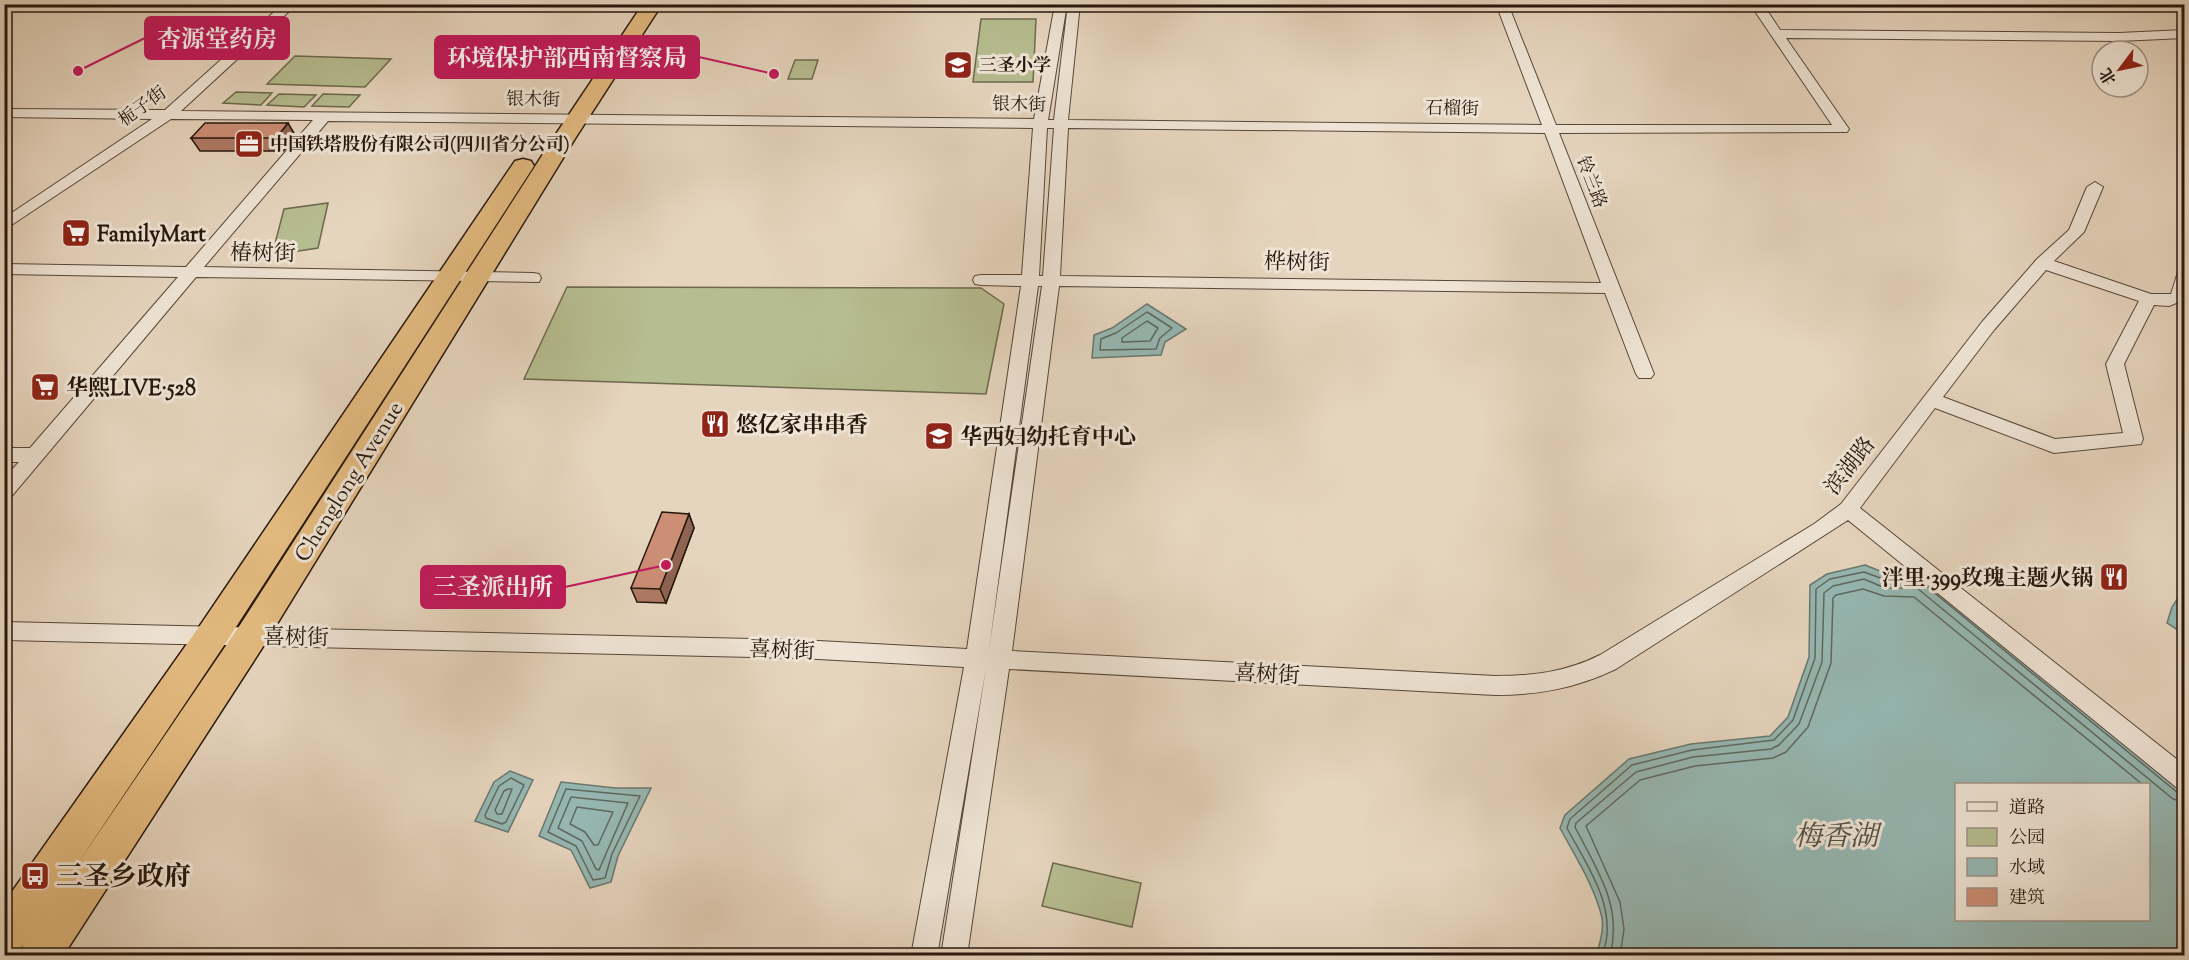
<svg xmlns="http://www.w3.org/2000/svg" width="2189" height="960" font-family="'Sorts Mill Goudy','Noto Serif SC',serif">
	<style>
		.green { fill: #b6bd90; stroke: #6e6a4e; stroke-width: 1.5 }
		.water { fill: #96b8b3; stroke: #697871; stroke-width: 1.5; fill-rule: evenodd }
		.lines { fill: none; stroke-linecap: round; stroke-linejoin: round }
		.shore { stroke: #5e6860; stroke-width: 1.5 }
		.minor-casing { stroke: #564639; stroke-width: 2 }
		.highway-casing { stroke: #26170d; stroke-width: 3 }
		.minor { fill: #efe4d5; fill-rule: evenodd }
		.highway { fill: #e3ba7f; fill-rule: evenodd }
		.wall { fill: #af7a65; stroke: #26170d; stroke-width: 1.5 }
		.shaded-wall { fill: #8f6352; stroke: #26170d; stroke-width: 1.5 }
		.building { fill: #cc8e75; stroke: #26170d; stroke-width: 1.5 }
		.labels { text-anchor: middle; stroke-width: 6; stroke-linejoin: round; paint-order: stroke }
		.far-poi-label { font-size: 18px; font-weight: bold; fill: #26170d; stroke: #efe4d5; text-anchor: start }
		.far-street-label { font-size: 18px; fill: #26170d; stroke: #efe4d5 }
		.poi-label { font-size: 22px; font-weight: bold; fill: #26170d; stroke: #efe4d5; text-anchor: start }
		.street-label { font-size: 22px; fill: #26170d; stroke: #efe4d5 }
		.near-poi-label { font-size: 27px; font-weight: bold; fill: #26170d; stroke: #efe4d5; text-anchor: start }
		.near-water-label { font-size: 28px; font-style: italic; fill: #4d4f47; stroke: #efe4d5 }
		.leader { fill: none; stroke: #c2185b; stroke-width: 2 }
		.callout-dot { fill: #c2185b; stroke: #efe4d5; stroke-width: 2 }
		.callout { fill: #c2185b; stroke: #c2185b; stroke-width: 2 }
		.callout-label { font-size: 24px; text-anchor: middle; font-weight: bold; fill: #fff }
	</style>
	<rect width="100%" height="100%" fill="#e6d5be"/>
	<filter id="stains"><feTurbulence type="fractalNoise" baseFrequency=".00333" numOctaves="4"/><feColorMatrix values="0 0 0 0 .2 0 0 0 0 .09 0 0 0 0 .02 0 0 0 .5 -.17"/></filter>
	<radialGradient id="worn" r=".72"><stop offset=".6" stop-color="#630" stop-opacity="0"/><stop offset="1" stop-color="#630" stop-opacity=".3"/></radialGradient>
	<g class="green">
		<path d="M981,19H1036L1033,82H973Z"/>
		<path d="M295,56L391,59L365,87L267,84Z"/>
		<path d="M795,60H818L812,79H788Z"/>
		<path d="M236,92L272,93L261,105L223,103Z"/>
		<path d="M279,94L316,95L304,107L267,105Z"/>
		<path d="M323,94L360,95L349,107L312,106Z"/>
		<path d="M328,203L318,248L272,255L284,209Z"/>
		<path d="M567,287L981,288L1004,304L986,394L524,379Z"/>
		<path d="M1053,863L1141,883L1132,927L1042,906Z"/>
	</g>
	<g class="water">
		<path d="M1147,304L1186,329L1165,342L1161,355L1092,358L1094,335L1112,328Z"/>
		<path d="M1865,565L1887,574H1922L2184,790V955H1596C1600,944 1604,931 1602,918C1595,887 1575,856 1560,828L1565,815L1629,759L1691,744L1770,736L1788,717L1809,657L1810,585L1827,574ZM1956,784H2148V920H1956Z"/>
		<path d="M2184,589V634L2167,623L2172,607Z"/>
		<path d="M510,771L533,780L508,832L475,821L494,782Z"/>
		<path d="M561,782L615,788H651L618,856L611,882L590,888L571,850L539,836Z"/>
	</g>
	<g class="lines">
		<g class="shore">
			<path d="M1147,312L1172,328L1160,338L1156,349L1100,350L1101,339L1116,333Z"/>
			<path d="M1147,321L1158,328L1150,341L1122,342V338Z"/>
			<path d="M511,778L524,785L506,822L502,824L486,818L485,815L499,786Z"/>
			<path d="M508,789H512L502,814H497L495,810L504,791Z"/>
			<path d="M566,789L640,796L612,854L605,878L593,880L576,846L548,832Z"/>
			<path d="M571,797L628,803L599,870L596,869L582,841L558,828Z"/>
			<path d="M577,807L613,812L598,845H594L585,832L570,824Z"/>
			<path d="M1602,956C1620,910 1588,868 1567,828L1570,819L1632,765L1692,750L1774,740L1793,720L1815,658L1816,589L1830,579L1864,572L1886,580L1920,581L2178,793L2184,795"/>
			<path d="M1610,956C1623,906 1597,870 1575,827L1576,823L1636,772L1693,757L1771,749L1779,745L1799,724L1822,662L1824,593L1833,586L1864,579L1885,588H1917L2173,799L2184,802"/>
			<path d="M1620,956L1624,929L1620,902L1586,826L1640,780L1695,766L1773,758L1786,752L1808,727L1831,663L1833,598L1836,595L1863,589L1884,596L1914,597L2142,784"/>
		</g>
		<g class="minor-casing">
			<path id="minor" d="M283,4H297L181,111L1034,119L1055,4H1067L1048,120H1054L1068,4H1080L1068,120L1542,125L1496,4H1508L1556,125H1832L1750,4H1763L1780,30L2119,33L2184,30V38L2119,41L1786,38L1849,129L1847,132L1559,133L1654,374L1651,378H1639L1636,374L1605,293L1059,286L1012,651L1495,676C1533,676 1566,672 1600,655L1814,524L1841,504L1982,322L2037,259L2069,230L2087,187L2095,182L2103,187L2084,232L2054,261L2151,294H2171L2178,272L2184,271V300L2169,306L2154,305L2124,364L2143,439L2141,444L2054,453L1935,408L1860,508L2184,765V790L2176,787L1848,520L1616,669C1576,688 1539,695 1495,695L1009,669L967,956H941L986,668L937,956H911L964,667L800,658L4,640V622L800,640L967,649L1021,286L981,285L975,284L973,280L975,276L981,275H1022L1033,128L328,121L204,267L533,273L539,274L541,278L539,282L196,277L11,497L4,499V478L19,462H4V448H30L178,277L4,274V264L186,267L313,120L171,119L4,230V218L152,119L4,117V109L165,110ZM1047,128H1054L1043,276H1039ZM1068,128L1545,133L1601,283L1060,276ZM2046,270L2139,301L2106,364L2123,433L2055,439L1943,397L1994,330ZM1038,286H1042L989,650Z"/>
		</g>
		<g class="highway-casing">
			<path id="highway" d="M643,4H662L576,137L264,645L63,956H19L23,945L18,952L4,956V903L201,624L515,161L523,159L531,161L534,166L225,644L72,872L240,625L554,137Z"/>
		</g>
		<use href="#minor" class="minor"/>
		<use href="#highway" class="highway"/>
	</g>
	<g class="wall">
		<path d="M288,123L296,137L283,151H200L191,138Z"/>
		<path d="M689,514L694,528L666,603L637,602L631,588Z"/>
	</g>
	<g class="shaded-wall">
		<path d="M288,123L296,137L283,151L276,138Z"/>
		<path d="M689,514L694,528L666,603L660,589Z"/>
	</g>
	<g class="building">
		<path d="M205,123H288L276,138H191Z"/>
		<path d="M662,512L689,514L660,589L631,588Z"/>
	</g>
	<defs>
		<g id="school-square" transform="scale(1.5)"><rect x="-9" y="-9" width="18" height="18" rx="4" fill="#8f2418" stroke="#efe4d5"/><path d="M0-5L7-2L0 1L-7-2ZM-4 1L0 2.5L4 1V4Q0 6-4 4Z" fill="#fff"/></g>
		<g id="office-square" transform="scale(1.5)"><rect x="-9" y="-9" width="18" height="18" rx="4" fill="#8f2418" stroke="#efe4d5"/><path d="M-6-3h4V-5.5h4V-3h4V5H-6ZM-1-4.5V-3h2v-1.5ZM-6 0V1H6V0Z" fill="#fff"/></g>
		<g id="supermarket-square" transform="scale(1.5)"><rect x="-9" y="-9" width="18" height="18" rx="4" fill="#8f2418" stroke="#efe4d5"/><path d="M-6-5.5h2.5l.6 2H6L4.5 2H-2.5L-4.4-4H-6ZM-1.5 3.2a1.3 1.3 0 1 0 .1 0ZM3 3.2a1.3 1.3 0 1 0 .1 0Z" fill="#fff"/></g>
		<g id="restaurant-square" transform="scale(1.5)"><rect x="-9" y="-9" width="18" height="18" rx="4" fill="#8f2418" stroke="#efe4d5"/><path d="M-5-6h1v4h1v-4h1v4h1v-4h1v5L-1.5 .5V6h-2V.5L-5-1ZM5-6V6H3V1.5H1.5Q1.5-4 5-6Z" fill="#fff"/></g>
		<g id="bus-square" transform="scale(1.5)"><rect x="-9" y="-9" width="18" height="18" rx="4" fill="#8f2418" stroke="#efe4d5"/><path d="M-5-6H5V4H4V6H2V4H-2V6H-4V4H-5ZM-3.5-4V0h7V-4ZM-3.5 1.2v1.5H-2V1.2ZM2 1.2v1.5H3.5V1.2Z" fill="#fff"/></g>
	</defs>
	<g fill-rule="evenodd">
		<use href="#school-square" x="958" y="65"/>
		<use href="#office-square" x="249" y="144"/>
		<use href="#supermarket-square" x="76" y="233"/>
		<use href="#supermarket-square" x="45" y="387"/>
		<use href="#restaurant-square" x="715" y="424"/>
		<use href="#school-square" x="939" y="436"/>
		<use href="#restaurant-square" x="2114" y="577"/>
		<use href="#bus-square" x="35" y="876"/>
	</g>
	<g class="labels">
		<g class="far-poi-label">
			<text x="979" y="71">三圣小学</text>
			<text x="270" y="150">中国铁塔股份有限公司(四川省分公司)</text>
		</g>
		<g class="far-street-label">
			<text transform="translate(533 99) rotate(1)" y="6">银木街</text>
			<text transform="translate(1019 104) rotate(1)" y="6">银木街</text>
			<text transform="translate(142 106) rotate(-36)" y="6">栀子街</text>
			<text transform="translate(1452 108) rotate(1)" y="6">石榴街</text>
			<text transform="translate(1592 182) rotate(69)" y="6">铃兰路</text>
		</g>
		<g class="poi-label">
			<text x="97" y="241">FamilyMart</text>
			<text x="66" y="395">华熙LIVE·528</text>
			<text x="736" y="432">悠亿家串串香</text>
			<text x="960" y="444">华西妇幼托育中心</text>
			<text x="2093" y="585" text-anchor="end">泮里·399玫瑰主题火锅</text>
		</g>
		<g class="street-label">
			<text transform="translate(263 252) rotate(1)" y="8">椿树街</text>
			<text transform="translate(1297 261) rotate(1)" y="8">桦树街</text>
			<text transform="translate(1849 465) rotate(-52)" y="8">滨湖路</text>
			<text transform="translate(348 481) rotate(-58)" y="8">Chenglong Avenue</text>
			<text transform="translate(296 636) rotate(1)" y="8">喜树街</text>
			<text transform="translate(782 649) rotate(2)" y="8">喜树街</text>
			<text transform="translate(1267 673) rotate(3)" y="8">喜树街</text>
		</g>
		<g class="near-poi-label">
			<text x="56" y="885">三圣乡政府</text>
		</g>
		<g class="near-water-label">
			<text x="1836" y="845">梅香湖</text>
		</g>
	</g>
	<path class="leader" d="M78 71L145 38M774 74L699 57M666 565L565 587"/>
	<g class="callout-dot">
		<circle cx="78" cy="71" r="6"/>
		<circle cx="774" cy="74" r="6"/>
		<circle cx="666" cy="565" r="6"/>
	</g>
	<g class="callout">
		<rect x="145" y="17" width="144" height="42" rx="6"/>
		<rect x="435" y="36" width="264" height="42" rx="6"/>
		<rect x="421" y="566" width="144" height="42" rx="6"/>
	</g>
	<g class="callout-label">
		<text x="217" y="47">杏源堂药房</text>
		<text x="567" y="66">环境保护部西南督察局</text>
		<text x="493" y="595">三圣派出所</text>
	</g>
	<rect width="2189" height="960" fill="none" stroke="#e6d5be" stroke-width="24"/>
	<rect x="6" y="6" width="2177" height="948" fill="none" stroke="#26170d" stroke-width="3"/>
	<rect x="12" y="12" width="2165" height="936" fill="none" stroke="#26170d" stroke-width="1.5"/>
	<rect x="1955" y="783" width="195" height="138" fill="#efe4d5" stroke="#9f9285" stroke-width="1.5"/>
	<rect x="1967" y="802" width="30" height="9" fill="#efe4d5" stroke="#9f9285" stroke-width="1.5"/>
	<text x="2009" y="813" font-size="18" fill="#26170d">道路</text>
	<rect x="1967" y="828" width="30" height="18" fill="#b6bd90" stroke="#9f9285" stroke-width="1.5"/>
	<text x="2009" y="843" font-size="18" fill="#26170d">公园</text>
	<rect x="1967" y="858" width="30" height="18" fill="#96b8b3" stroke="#9f9285" stroke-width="1.5"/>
	<text x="2009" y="873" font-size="18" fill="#26170d">水域</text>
	<rect x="1967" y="888" width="30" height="18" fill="#cc8e75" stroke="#9f9285" stroke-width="1.5"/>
	<text x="2009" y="903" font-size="18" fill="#26170d">建筑</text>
	<g transform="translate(2120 69) rotate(238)"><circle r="28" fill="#efe4d5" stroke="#9f9285" stroke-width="1.5"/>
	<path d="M0-4.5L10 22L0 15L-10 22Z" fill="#8f2418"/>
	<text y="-9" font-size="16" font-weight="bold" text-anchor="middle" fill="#26170d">北</text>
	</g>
	<rect width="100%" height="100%" filter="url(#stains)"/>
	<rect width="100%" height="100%" fill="url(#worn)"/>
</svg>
